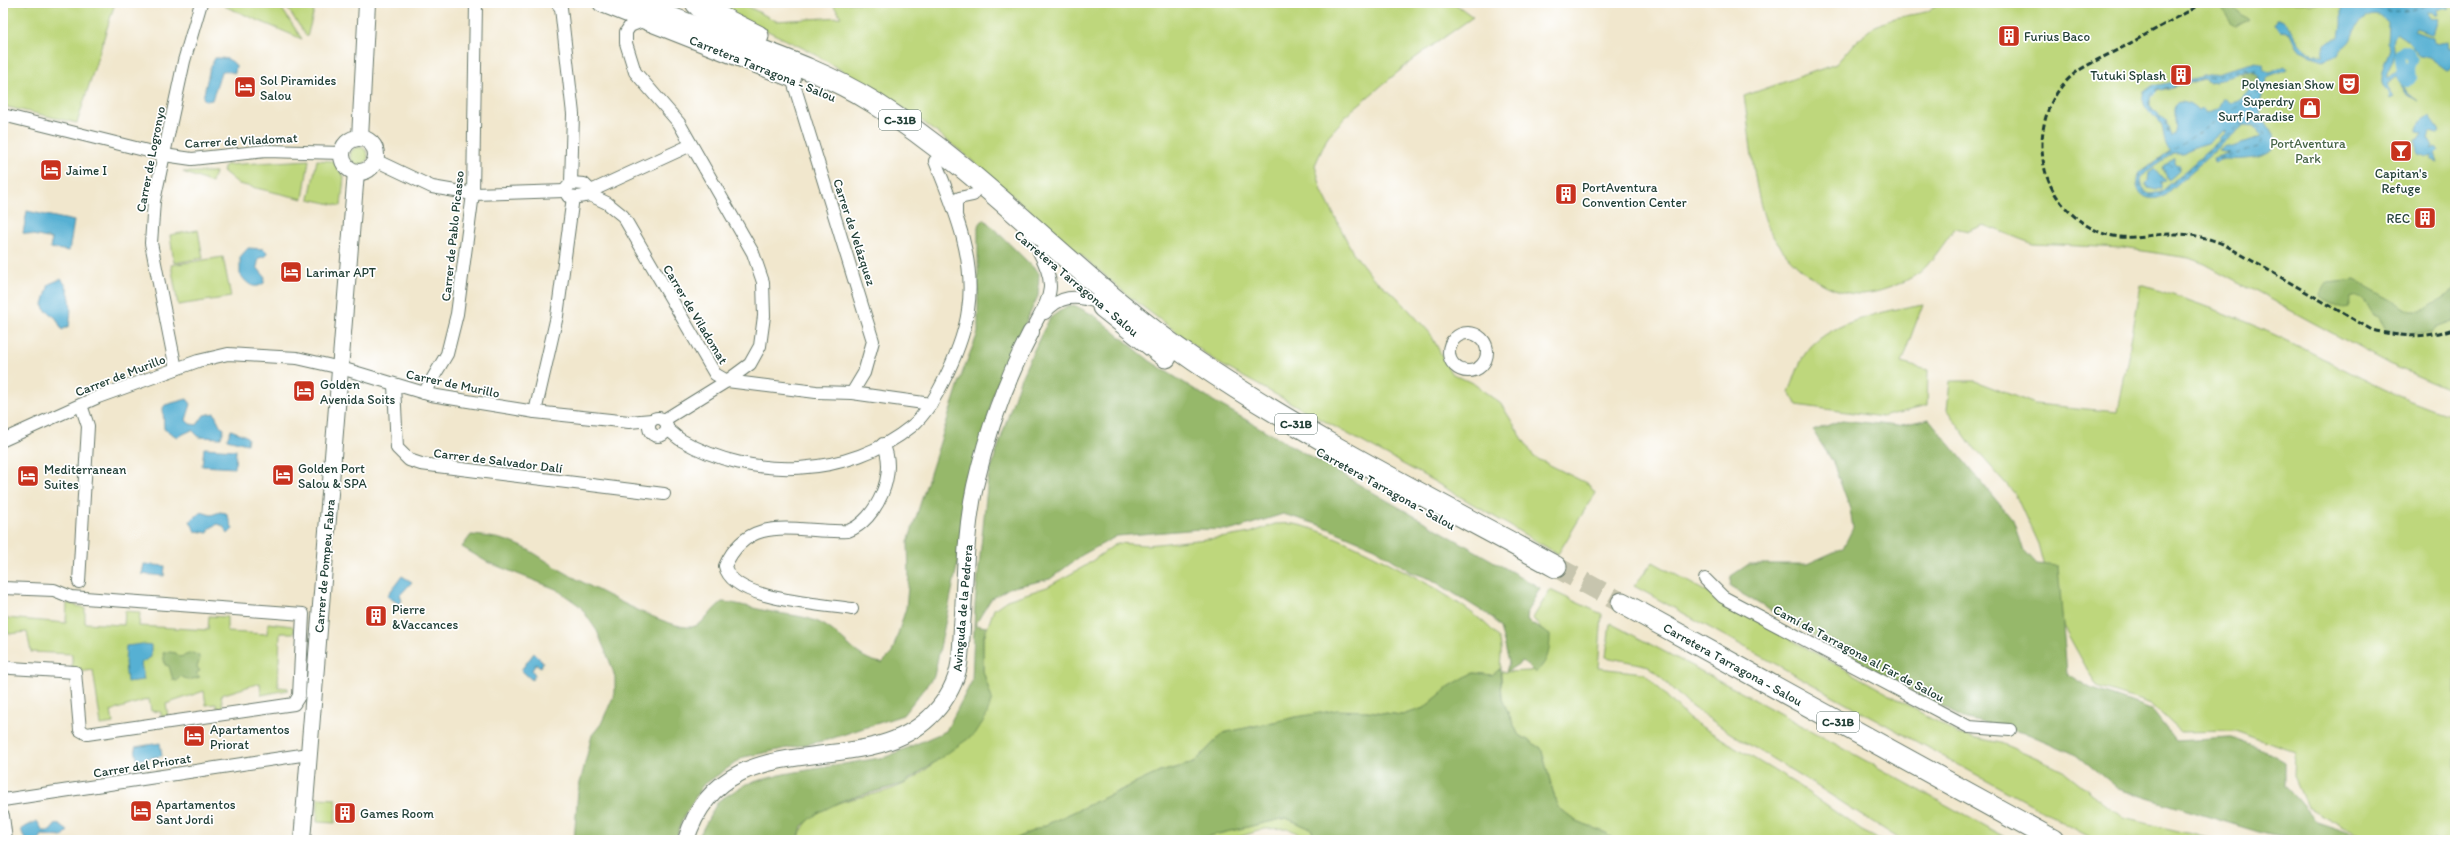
<svg xmlns="http://www.w3.org/2000/svg" width="2458" height="843" font-family="Itim,sans-serif">
	<style>
		.green { fill: #bed77b; stroke: #6e8a58 }
		.forest { fill: #96b86b; stroke: #5a7a50 }
		.water { fill: #56b0d3; stroke: #3a7684; fill-rule: evenodd }
		.lines { fill: none; stroke-linecap: round; stroke-linejoin: round }
		.canal { stroke: #56b0d3; stroke-width: 10 }
		.ferry { stroke: #32656c; stroke-width: 1; stroke-dasharray: 5 4; stroke-linecap: butt }
		.highway-tunnel { stroke: #c7c5ae; stroke-width: 21; stroke-dasharray: 21 10; stroke-linecap: butt }
		.street-casing { stroke: #68786a; stroke-width: 14 }
		.secondary-casing { stroke: #68786a; stroke-width: 18 }
		.primary-casing { stroke: #68786a; stroke-width: 20 }
		.highway-casing { stroke: #68786a; stroke-width: 23 }
		.street { stroke: #fff; stroke-width: 12 }
		.secondary { stroke: #fff; stroke-width: 16 }
		.primary { stroke: #fff; stroke-width: 18 }
		.highway { stroke: #fff; stroke-width: 21 }
		.rail { stroke: #1f3d34; stroke-width: 3; stroke-dasharray: 6 3; stroke-linecap: butt }
		.labels { text-anchor: middle; stroke-width: 3.5; stroke-linejoin: round; paint-order: stroke }
		.shield { fill: #fff; stroke: #627771; stroke-width: 1 }
		.shield-label { font-size: 12px; font-weight: bold; fill: #1f3d34 }
		.poi-label { font-size: 13px; fill: #1f3d34; stroke: #fff; text-anchor: start }
		.street-label { font-size: 13px; fill: #1f3d34; stroke: #fff }
		.park-label { font-size: 13px; fill: #476446; stroke: #fff }
	</style>
	<rect width="100%" height="100%" fill="#fff"/>
	<filter id="ink" filterUnits="userSpaceOnUse"><feTurbulence type="fractalNoise" baseFrequency=".025" numOctaves="2"/><feDisplacementMap in="SourceGraphic" scale="8" xChannelSelector="R" yChannelSelector="G"/><feConvolveMatrix kernelMatrix="1 2 1 2 8 2 1 2 1" color-interpolation-filters="sRGB"/></filter>
	<filter id="wash" filterUnits="userSpaceOnUse"><feTurbulence type="fractalNoise" baseFrequency=".012" numOctaves="4" result="noise"/><feDisplacementMap in="SourceGraphic" scale="16" xChannelSelector="R" yChannelSelector="G"/><feGaussianBlur stdDeviation="0.9" result="paint"/><feColorMatrix in="noise" values="0 0 0 0 0 0 0 0 0 0 0 0 0 0 0 0 0 1.4 0 .05"/><feComposite in="paint" operator="in"/></filter>
	<g filter="url(#wash)">
		<rect width="100%" height="100%" fill="#f1e7cd"/>
		<g class="green">
			<path d="M6,3H115L77,123L3,106V5Z"/>
			<path d="M224,3H278L302,39L224,6Z"/>
			<path d="M284,3H316L307,37Z"/>
			<path d="M714,3H741L776,21L841,17L832,3H1454L1473,17L1415,58L1352,110L1328,136L1315,165L1322,191L1352,251L1373,278L1396,296L1430,333L1451,373L1474,384L1501,404L1534,457L1588,484L1595,493L1558,554L1423,475L1218,363L1131,298L963,153L917,117L813,53L716,6Z"/>
			<path d="M1942,3H2455V392L2389,364L2205,264L2189,258L2123,248L2033,244L1984,225L1968,231L1955,228C1947,239 1929,266 1919,273C1904,283 1880,293 1862,294C1824,295 1785,261 1769,229C1754,198 1750,132 1744,96L1836,64L1855,42L1873,27L1895,18L1926,12Z"/>
			<circle cx="359" cy="156" r="9"/>
			<path d="M309,160L303,199L239,184L223,171L225,165Z"/>
			<path d="M317,160L333,161L344,177L341,206L309,199Z"/>
			<path d="M183,172H215L212,183Z"/>
			<path d="M198,230L203,258L174,263L170,235Z"/>
			<path d="M223,257L231,297L178,305L171,265Z"/>
			<path d="M2141,285C2194,301 2249,321 2300,347C2351,372 2399,400 2455,417V840H2379L2355,833L2307,807L2294,777L2295,752L2235,731L2181,732L2151,704L2097,687L2056,613L2038,544L2015,494L1970,443L1947,410L1950,381H1975L2035,404L2118,412Z"/>
			<path d="M1923,304L1901,363L1928,370L1927,406L1882,417L1797,405L1789,392C1794,381 1797,368 1803,357C1823,322 1886,311 1923,304Z"/>
			<path d="M1275,524C1281,524 1287,523 1293,524C1332,528 1481,606 1499,639C1503,648 1500,661 1500,669L1492,675L1474,673L1450,686L1424,708L1402,715L1367,711L1296,717L1223,733L1194,763L1160,772L1013,840H798C811,794 869,802 904,784C940,765 966,729 992,700L983,671V640L994,609L1007,600L1047,587L1085,566L1117,543L1147,545L1227,537L1250,533Z"/>
			<path d="M1653,562L1901,701L1957,734L2001,743L2064,771L2123,818L2217,840H2095L1634,586Z"/>
			<path d="M1550,590L1602,614L1598,668L1644,673L1689,719L1796,784L1862,831L1880,840H1615L1606,833L1576,821L1557,806L1541,748L1518,734L1502,699L1501,672L1531,671L1548,639L1533,618Z"/>
			<path d="M67,603L85,608V623L124,625L125,611L140,612L139,626L208,630L209,616L227,617V632L267,634L268,623L292,626L294,628V633H280L278,687L288,688V690L261,695L260,683L221,695L223,708H217L216,704L206,705L204,691L166,704L168,716H161V712L151,711L149,699L111,711L113,723L101,725L93,670L79,672L72,669V654L31,652L27,632L8,634L6,618L66,623Z"/>
			<path d="M1610,623L1737,690L2010,840H1901L1801,776L1730,733L1689,705L1649,666L1606,657Z"/>
			<path d="M318,798L336,799L335,823L317,822Z"/>
			<path d="M1286,818L1311,829L1317,840H1309L1288,828L1265,829L1229,840H1192Z"/>
		</g>
		<g class="forest">
			<path d="M2225,5L2231,6L2249,20L2236,26L2231,23L2221,7Z"/>
			<path d="M2249,71L2257,74L2261,83L2245,84L2241,72Z"/>
			<path d="M984,219L1039,273L1038,296L994,391L934,676L903,715L827,740L744,757L702,786L682,820L676,840H574L578,791L592,735L601,724L615,693V677L610,662L597,631L580,606L556,589L487,562L462,547L471,535C486,536 501,538 516,544C534,551 549,564 566,573C587,585 671,631 692,627C705,624 711,610 722,602C738,603 751,608 767,611C785,615 807,615 824,625C846,638 855,659 882,663L892,653L906,608L909,577L908,542L963,371L978,333V226Z"/>
			<path d="M2355,280L2411,311H2421L2455,290V320L2436,327L2432,332C2416,335 2401,335 2386,330L2379,316L2373,314C2367,306 2364,292 2351,298L2348,307L2345,309L2321,297L2320,294L2327,283Z"/>
			<path d="M1074,305L1095,316L1150,361L1208,398L1540,588L1528,610L1527,621L1550,635C1550,651 1548,662 1535,673L1523,661L1506,672L1509,662L1506,650L1500,628L1493,618L1431,579L1411,572L1375,548L1320,525L1283,514L1232,530L1200,529L1117,536L1082,555L1050,579L1009,588L991,599L975,625L986,627L983,640V671L992,699L986,717L975,734L903,784L844,800L818,813L802,826L798,840H697L718,801L746,784L784,774L886,757L946,731L972,681L975,605L988,478L1020,380L1041,335L1050,318L1067,306Z"/>
			<path d="M1929,419L2015,523L2023,549L2037,564L2058,566L2067,674L2090,688L2151,709L2176,741L2231,738L2264,750L2285,762V786L2317,822L2371,840H2303L2265,834L2118,789L2077,755L2028,734L1963,718L1880,674L1730,587L1731,576L1749,564H1807L1843,548L1853,528L1850,509L1833,462L1813,431L1842,420L1897,426Z"/>
			<path d="M169,652L176,653L180,657L192,653L198,655L200,659L197,667L200,671L196,673L200,677L189,680L180,676L177,681L173,680L169,666L165,665L163,653Z"/>
			<path d="M1500,669L1502,699L1518,734L1541,748L1557,806L1576,821L1606,833L1615,840H1317L1311,829L1286,818L1192,840H1013L1160,772L1194,763L1223,733L1296,717L1337,710L1367,711L1402,715L1424,708L1450,686L1465,677L1474,673L1492,675Z"/>
		</g>
		<g class="water">
			<path d="M2341,3H2447L2450,7L2437,9L2438,14H2434L2433,11L2428,12L2429,17L2438,19L2433,35L2416,29L2414,31L2433,38L2434,43L2448,41L2449,48L2455,47V65L2448,71L2429,57L2419,56L2406,39L2397,33C2390,41 2396,48 2394,57C2393,65 2387,70 2386,78L2397,73L2409,94L2418,101L2408,95L2397,77L2386,83L2394,96L2390,98L2389,91C2388,89 2386,89 2384,88C2375,81 2388,56 2390,48L2387,42L2388,22C2370,5 2356,24 2351,39C2349,44 2342,47 2339,54L2322,60L2300,51L2289,32L2280,31L2274,25L2276,19H2282C2295,30 2300,58 2323,55C2321,43 2330,41 2339,37L2341,25Z"/>
			<path d="M215,58C224,58 231,58 236,66L235,73L226,71L221,72L212,100L206,101L203,98L210,68Z"/>
			<path d="M2256,62L2263,65L2264,70L2270,73L2285,66L2287,70L2267,78C2266,90 2258,101 2260,111C2261,120 2271,129 2274,138C2281,161 2236,160 2226,159C2223,159 2217,161 2214,162L2213,158L2229,153L2219,151L2226,146H2233L2260,137L2254,126L2244,125L2164,196C2153,201 2141,199 2137,186L2139,173L2170,151C2161,140 2165,128 2160,121C2151,111 2148,115 2142,99L2144,92L2152,86L2192,79ZM2246,71L2254,72L2259,76L2260,87L2251,88C2244,95 2242,102 2230,103L2223,98L2218,108L2206,113L2203,109L2198,111C2192,105 2184,100 2176,103C2169,114 2182,128 2171,138L2166,120L2150,107V98L2157,91L2204,79L2208,82L2225,79V77ZM2223,131L2226,132L2219,138L2220,140L2161,192L2150,194L2143,188L2141,180L2147,171L2174,153H2184L2194,147L2208,143Z"/>
			<path d="M2430,117L2440,131L2438,133L2431,131L2429,139L2433,146L2431,149L2436,147L2439,151L2435,154L2438,163L2430,159L2433,156L2427,157L2417,154L2416,139L2421,138L2423,133L2417,132C2416,125 2423,119 2430,117Z"/>
			<path d="M2174,158V165L2179,166V171L2168,181L2163,167Z"/>
			<path d="M2155,168L2166,181L2161,182V188L2156,190L2148,188L2145,184L2148,181L2149,172Z"/>
			<path d="M27,211L74,221L69,251L50,248L52,239L23,233Z"/>
			<path d="M248,248L264,249L267,252L266,256L259,258L257,267L265,277L264,283C254,291 246,283 240,274V257Z"/>
			<path d="M61,279C72,291 72,311 69,326L62,330L56,318L44,309L43,304L49,284Z"/>
			<path d="M187,399L191,404L186,420L190,424L197,425L204,415L214,413L220,425L224,429L221,438L199,437L192,430L177,437L164,429L163,408L165,405Z"/>
			<path d="M231,430L246,436L248,438L247,444L227,439Z"/>
			<path d="M204,448L236,450L235,468L202,466Z"/>
			<path d="M201,512L211,515L220,512L226,513L233,529L228,534L223,526L218,524L210,528L208,533L195,531L190,521Z"/>
			<path d="M144,564L165,566L164,576L142,574Z"/>
			<path d="M402,576L412,582L400,595L402,601L399,604L387,596Z"/>
			<path d="M142,644L151,645V657L141,663L144,680L127,682L125,663L126,646Z"/>
			<path d="M534,653L543,662L541,667L536,664L532,670L535,675L532,680L521,670Z"/>
			<path d="M160,743L162,756L137,760L135,747Z"/>
			<path d="M37,821L43,831H50L57,823L68,831L62,837L42,835L39,840H25L21,829Z"/>
		</g>
		<g class="lines">
			<path class="canal" d="M2404,50L2408,52L2413,60L2410,68L2411,79L2408,82L2403,78L2399,54Z"/>
			<g class="ferry">
				<path d="M2360,3C2377,13 2413,15 2430,3"/>
				<path d="M2168,134L2165,122L2149,108V96L2153,91L2242,69L2256,71L2262,82L2259,92L2144,170L2140,177V188L2150,196L2161,194L2242,123L2253,122L2261,129L2264,137L2258,148L2213,160"/>
				<path d="M2168,164L2171,167L2179,169"/>
			</g>
		</g>
	</g>
	<g filter="url(#ink)">
		<g class="lines">
			<path class="highway-tunnel" d="M1556,567L1622,603"/>
			<g class="street-casing">
				<g id="street">
					<path d="M557,3L561,8L573,114L571,183"/>
					<path d="M649,22H640L630,26L626,32V43L635,72L679,123L753,253L763,282L764,316L760,346L750,364L727,381L664,420"/>
					<path d="M792,78L873,341L864,373L852,393"/>
					<path d="M3,115L164,155L192,159L266,151L342,153"/>
					<path d="M375,160L432,187L473,194L565,191"/>
					<path d="M571,183L584,184L591,191L590,195L578,197L568,196L565,190Z"/>
					<path d="M591,191L691,145"/>
					<path d="M590,195L607,203L623,216L715,374L727,381L816,392L852,393L931,404"/>
					<path d="M956,213V203L959,198L973,195"/>
					<path d="M1045,313C1059,295 1076,295 1097,302"/>
					<path d="M1031,332C1049,297 1059,289 1039,252"/>
					<circle cx="1468" cy="352" r="19"/>
					<path d="M176,369L151,243L154,201L184,61L201,3"/>
					<path d="M394,385L397,448L409,460L421,464L664,494"/>
					<path d="M424,393L447,354L457,314L473,194L476,3"/>
					<path d="M535,412L557,316L573,197"/>
					<circle cx="658" cy="427" r="9"/>
					<path d="M667,429C672,432 676,437 681,440C752,481 848,478 912,426C937,405 964,342 968,310C976,258 954,208 935,161"/>
					<path d="M3,440L98,397L198,361L228,354L297,358L341,368L431,395L535,412L629,422L652,420"/>
					<path d="M1705,579L1723,597L1969,727L2010,730"/>
					<path d="M79,582L88,426L81,405"/>
					<path d="M3,588L54,590L71,597L303,614L299,696L294,704L87,734L80,730L75,672L11,668L3,666"/>
					<path d="M852,609C822,604 732,601 725,566C750,510 800,534 848,531C877,520 898,472 883,444"/>
					<path d="M3,800L308,754"/>
					<path d="M3,816L6,840"/>
				</g>
			</g>
			<g class="secondary-casing">
				<g id="secondary">
					<path d="M360,138L367,3"/>
					<circle cx="359" cy="155" r="17"/>
					<path d="M302,840L356,172"/>
					<path d="M686,840C724,717 861,784 930,717C943,705 954,687 958,670C962,652 961,632 963,614C965,572 966,527 975,486C987,433 1006,380 1031,332"/>
				</g>
			</g>
			<g class="primary-casing">
				<g id="primary">
					<path d="M602,3L792,78"/>
					<path d="M637,3L717,34"/>
				</g>
			</g>
			<g class="highway-casing">
				<g id="highway">
					<path d="M696,3L700,7L758,36"/>
					<path d="M717,34C770,54 825,72 873,102C989,175 1081,283 1194,360C1308,438 1434,500 1556,567"/>
					<path d="M1103,307L1166,357"/>
					<path d="M1622,603L2053,840"/>
				</g>
			</g>
			<use href="#street" class="street"/>
			<use href="#secondary" class="secondary"/>
			<use href="#primary" class="primary"/>
			<use href="#highway" class="highway"/>
			<path class="rail" d="M2204,3C2178,17 2152,31 2127,45C2112,53 2096,60 2081,69C2047,91 2036,133 2045,170C2052,198 2073,220 2099,232C2126,243 2149,233 2176,234C2193,234 2208,238 2223,244L2372,330C2401,337 2427,339 2455,328"/>
		</g>
	</g>
	<defs>
		<g id="building-square" transform="scale(1.15)"><rect x="-9" y="-9" width="18" height="18" rx="4" fill="#c8321e" stroke="#fff"/><path d="M-4-6H4V6H1V3H-1V6H-4ZM-2.5-4.3h1.7v1.8h-1.7ZM.8-4.3h1.7v1.8H.8ZM-2.5-1h1.7V.8h-1.7ZM.8-1h1.7V.8H.8Z" fill="#fff"/></g>
		<g id="theatre-square" transform="scale(1.15)"><rect x="-9" y="-9" width="18" height="18" rx="4" fill="#c8321e" stroke="#fff"/><path d="M-5-5.5Q0-4 5-5.5V0Q5 5 0 6Q-5 5-5 0ZM-3.3-2.5H-1v1.5H-3.3ZM1-2.5H3.3v1.5H1ZM-2.8 1Q0 5.5 2.8 1Z" fill="#fff"/></g>
		<g id="hotel-square" transform="scale(1.15)"><rect x="-9" y="-9" width="18" height="18" rx="4" fill="#c8321e" stroke="#fff"/><path d="M-6-4.5h1.5V1H6V5H4.5V3h-9V5H-6ZM-4 0a1.8 1.8 0 1 1 3.6 0ZM.5 0V-2.5h3Q6-2.5 6 0Z" fill="#fff"/></g>
		<g id="shop-square" transform="scale(1.15)"><rect x="-9" y="-9" width="18" height="18" rx="4" fill="#c8321e" stroke="#fff"/><path d="M-5-2.5h2.3a2.7 3.5 0 0 1 5.4 0H5L5.5 6h-11ZM-1.5-2.5h3a1.5 2.3 0 0 0-3 0Z" fill="#fff"/></g>
		<g id="bar-square" transform="scale(1.15)"><rect x="-9" y="-9" width="18" height="18" rx="4" fill="#c8321e" stroke="#fff"/><path d="M-6-5H6L.8 .8V4.5H3.5V6h-7V4.5H-.8V.8Z" fill="#fff"/></g>
	</defs>
	<g fill-rule="evenodd">
		<use href="#building-square" x="2009" y="36"/>
		<use href="#building-square" x="2181" y="75"/>
		<use href="#theatre-square" x="2349" y="84"/>
		<use href="#hotel-square" x="245" y="87"/>
		<use href="#shop-square" x="2310" y="108"/>
		<use href="#bar-square" x="2401" y="151"/>
		<use href="#hotel-square" x="51" y="170"/>
		<use href="#building-square" x="1566" y="194"/>
		<use href="#building-square" x="2425" y="218"/>
		<use href="#hotel-square" x="291" y="272"/>
		<use href="#hotel-square" x="304" y="391"/>
		<use href="#hotel-square" x="283" y="475"/>
		<use href="#hotel-square" x="28" y="476"/>
		<use href="#building-square" x="376" y="616"/>
		<use href="#hotel-square" x="194" y="736"/>
		<use href="#hotel-square" x="141" y="811"/>
		<use href="#building-square" x="345" y="813"/>
	</g>
	<g class="labels">
		<g class="shield">
			<rect x="879" y="110" width="42" height="20" rx="3"/>
			<rect x="1275" y="414" width="42" height="20" rx="3"/>
			<rect x="1817" y="712" width="42" height="20" rx="3"/>
		</g>
		<g class="shield-label">
			<text x="900" y="124">C-31B</text>
			<text x="1296" y="428">C-31B</text>
			<text x="1838" y="726">C-31B</text>
		</g>
		<g class="poi-label">
			<text x="2024" y="41">Furius Baco</text>
			<text x="2166" y="80" text-anchor="end">Tutuki Splash</text>
			<text x="260" y="85">Sol Piramides<tspan x="260" dy="15">Salou</tspan></text>
			<text x="2334" y="89" text-anchor="end">Polynesian Show</text>
			<text x="2294" y="106" text-anchor="end">Superdry<tspan x="2294" dy="15">Surf Paradise</tspan></text>
			<text x="66" y="175">Jaime I</text>
			<text x="2401" y="178" text-anchor="middle">Capitan's<tspan x="2401" dy="15">Refuge</tspan></text>
			<text x="1582" y="192">PortAventura<tspan x="1582" dy="15">Convention Center</tspan></text>
			<text x="2410" y="223" text-anchor="end">REC</text>
			<text x="306" y="277">Larimar APT</text>
			<text x="320" y="389">Golden<tspan x="320" dy="15">Avenida Soits</tspan></text>
			<text x="298" y="473">Golden Port<tspan x="298" dy="15">Salou &amp; SPA</tspan></text>
			<text x="44" y="474">Mediterranean<tspan x="44" dy="15">Suites</tspan></text>
			<text x="392" y="614">Pierre<tspan x="392" dy="15">&amp;Vaccances</tspan></text>
			<text x="210" y="734">Apartamentos<tspan x="210" dy="15">Priorat</tspan></text>
			<text x="156" y="809">Apartamentos<tspan x="156" dy="15">Sant Jordi</tspan></text>
			<text x="360" y="818">Games Room</text>
		</g>
		<g class="street-label">
			<text transform="translate(763 68) rotate(22)" y="5">Carretera Tarragona - Salou</text>
			<text transform="translate(241 140) rotate(-3)" y="5">Carrer de Viladomat</text>
			<text transform="translate(150 159) rotate(-79)" y="5">Carrer de Logronyo</text>
			<text transform="translate(855 232) rotate(72)" y="5">Carrer de Velázquez</text>
			<text transform="translate(452 236) rotate(-84)" y="5">Carrer de Pablo Picasso</text>
			<text transform="translate(1077 283) rotate(40)" y="5">Carretera Tarragona - Salou</text>
			<text transform="translate(696 314) rotate(59)" y="5">Carrer de Viladomat</text>
			<text transform="translate(120 375) rotate(-21)" y="5">Carrer de Murillo</text>
			<text transform="translate(453 383) rotate(12)" y="5">Carrer de Murillo</text>
			<text transform="translate(498 460) rotate(7)" y="5">Carrer de Salvador Dalí</text>
			<text transform="translate(1386 488) rotate(29)" y="5">Carretera Tarragona - Salou</text>
			<text transform="translate(324 566) rotate(-85)" y="5">Carrer de Pompeu Fabra</text>
			<text transform="translate(962 608) rotate(-85)" y="5">Avinguda de la Pedrera</text>
			<text transform="translate(1859 653) rotate(28)" y="5">Camí de Tarragona al Far de Salou</text>
			<text transform="translate(1733 664) rotate(29)" y="5">Carretera Tarragona - Salou</text>
			<text transform="translate(142 765) rotate(-9)" y="5">Carrer del Priorat</text>
		</g>
		<g class="park-label">
			<text x="2308" y="148">PortAventura<tspan x="2308" dy="15">Park</tspan></text>
		</g>
	</g>
	<rect width="2458" height="843" fill="none" stroke="#fff" stroke-width="16"/>
</svg>
